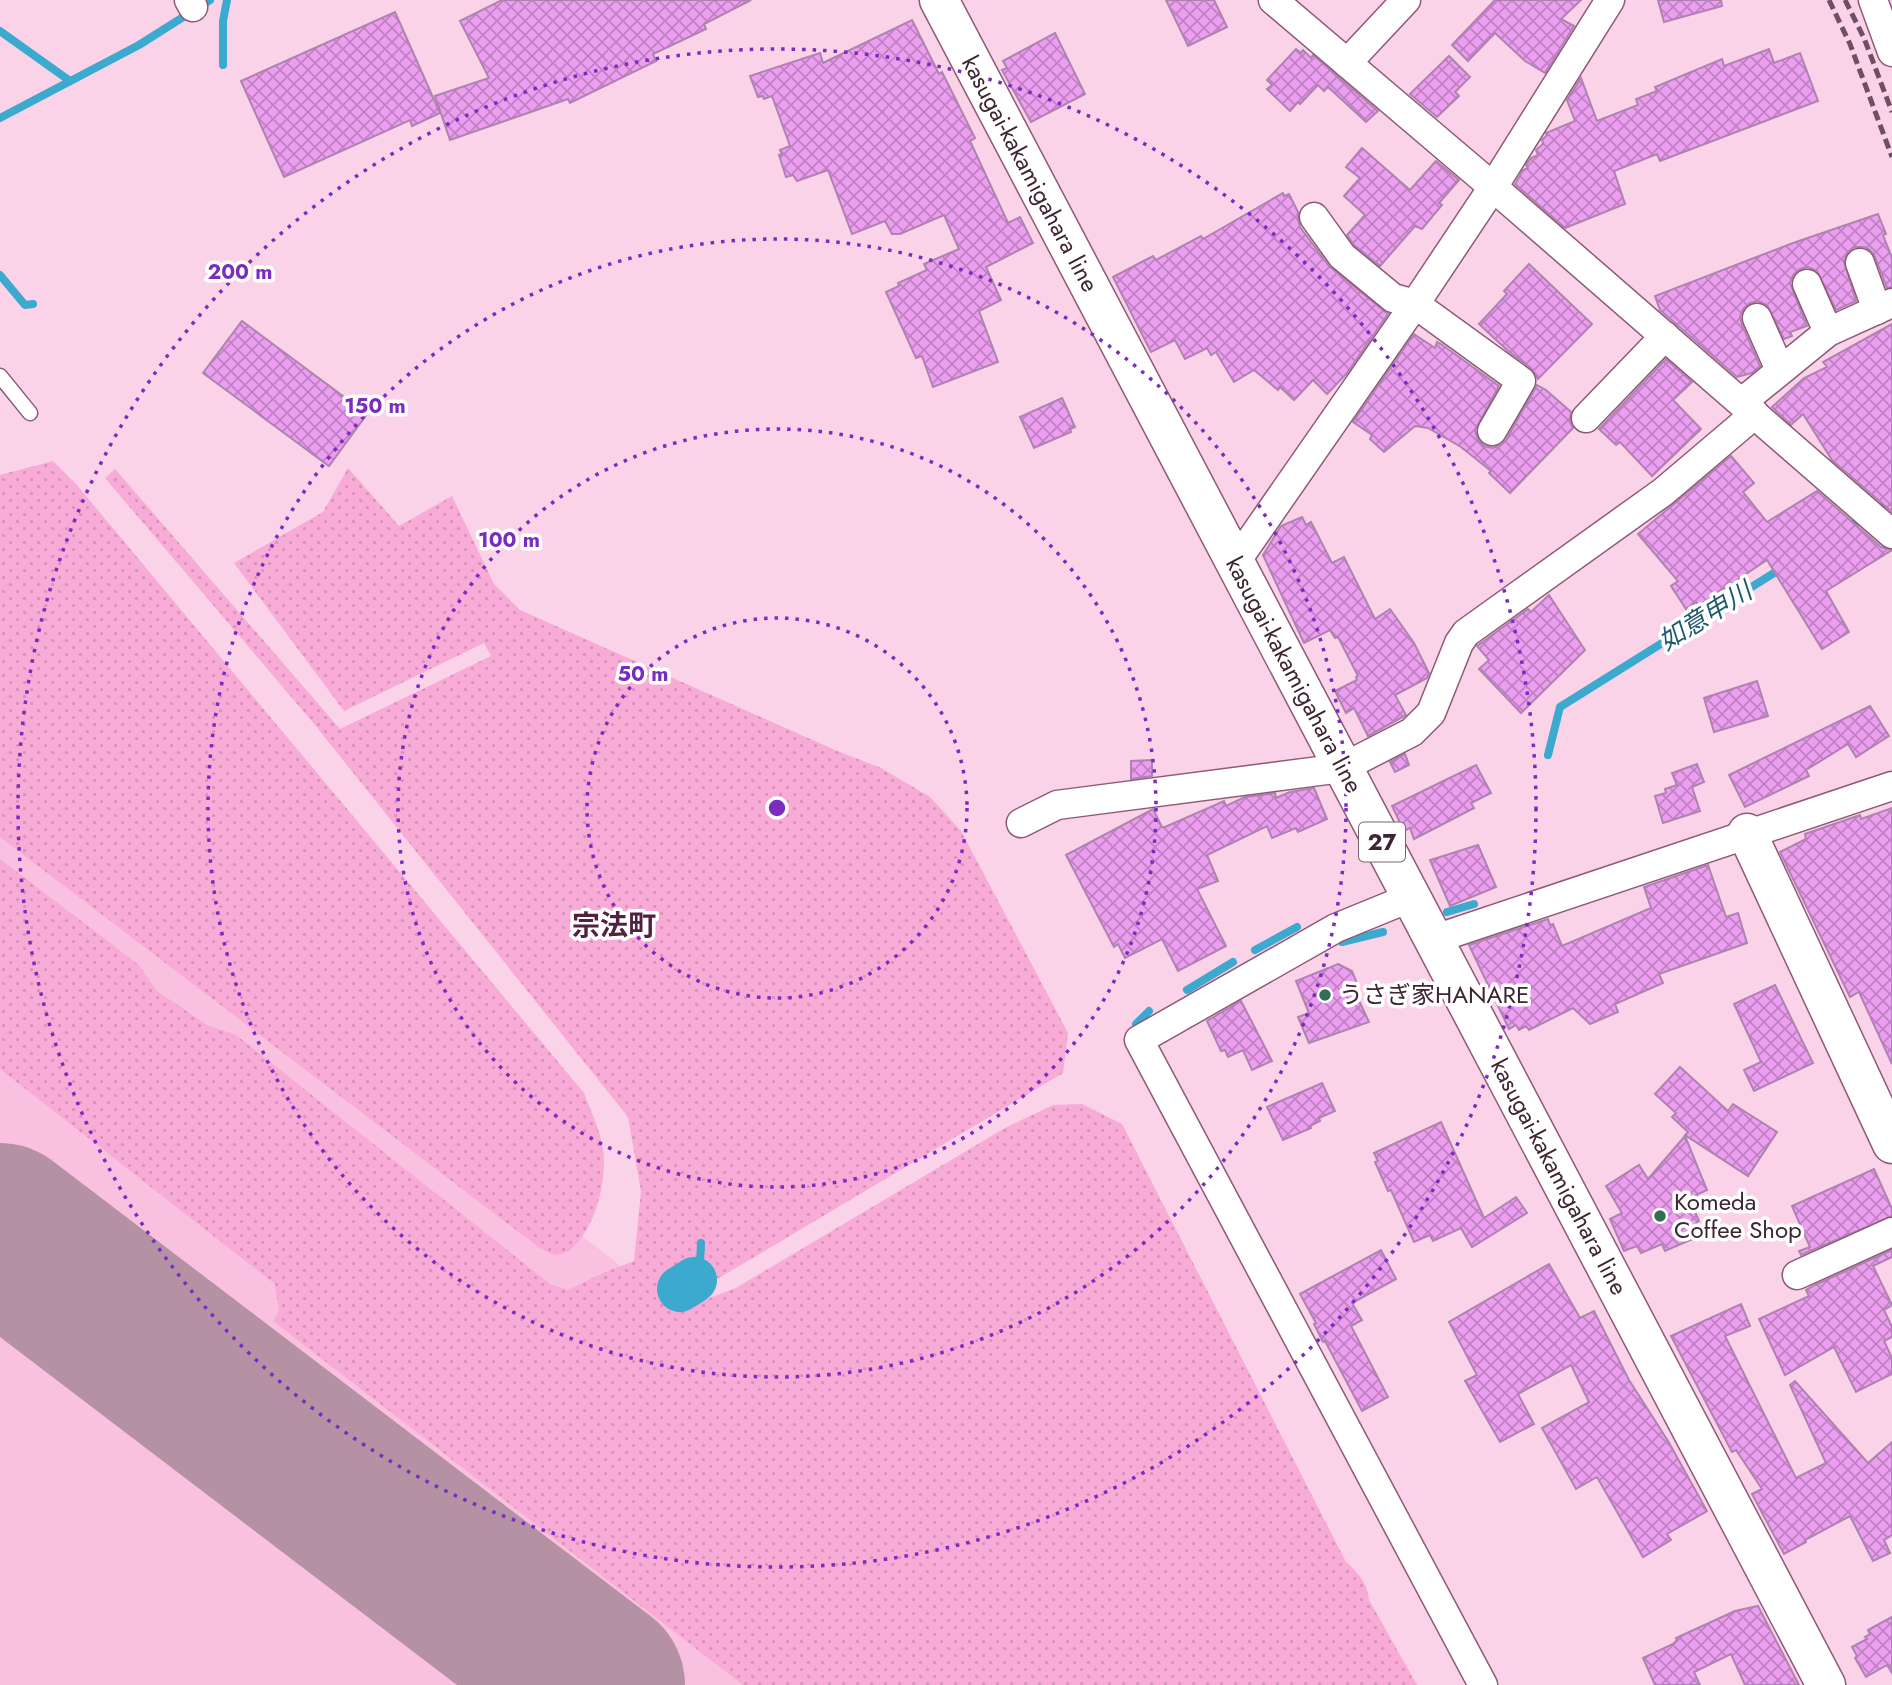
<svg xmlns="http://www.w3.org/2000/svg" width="1892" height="1685" font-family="Jost,'Noto Sans JP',sans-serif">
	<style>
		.built { fill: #f9c0df }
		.grass { fill: url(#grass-dots) }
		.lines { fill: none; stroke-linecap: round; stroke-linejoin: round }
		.stream { stroke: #3caacf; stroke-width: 8 }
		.river { stroke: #3caacf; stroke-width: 46 }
		.runway { stroke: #b492a4; stroke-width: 172 }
		.building { fill: url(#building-cross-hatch); stroke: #af82b1; stroke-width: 2 }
		.lane-casing { stroke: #8f5878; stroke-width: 17 }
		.street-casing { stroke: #8f5878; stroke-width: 31 }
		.secondary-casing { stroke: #8f5878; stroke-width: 41 }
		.primary-casing { stroke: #8f5878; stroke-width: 41 }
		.lane { stroke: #fff; stroke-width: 14 }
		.street { stroke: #fff; stroke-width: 28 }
		.secondary { stroke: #fff; stroke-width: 38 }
		.primary { stroke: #fff; stroke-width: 38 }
		.rail { stroke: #6d5161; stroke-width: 5; stroke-dasharray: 10 5; stroke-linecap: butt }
		.ring { fill: none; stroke: #7b2cbf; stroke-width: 3.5; stroke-dasharray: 3.5 7 }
		.poi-dot { fill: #336d55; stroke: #fff; stroke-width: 2.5 }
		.labels { text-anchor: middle; stroke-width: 7; stroke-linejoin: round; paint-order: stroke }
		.shield { fill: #fff; stroke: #776670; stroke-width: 2 }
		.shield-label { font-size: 23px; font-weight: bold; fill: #3d2533 }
		.street-label { font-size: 24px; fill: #3d2533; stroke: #fff }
		.poi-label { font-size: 24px; fill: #3d2533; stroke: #fff; text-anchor: start }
		.water-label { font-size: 26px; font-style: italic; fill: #1f596d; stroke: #fff }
		.quarter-label { font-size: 28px; font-weight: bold; fill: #532140; stroke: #fff }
		.centre { fill: #7b2cbf; stroke: #fff; stroke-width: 3.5 }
		.ring-label { font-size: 21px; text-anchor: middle; font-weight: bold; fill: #7b2cbf; stroke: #fff; stroke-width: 7; stroke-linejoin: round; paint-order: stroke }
	</style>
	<defs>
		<pattern id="grass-dots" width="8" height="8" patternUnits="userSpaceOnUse" patternTransform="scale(1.75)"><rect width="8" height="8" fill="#f7abd6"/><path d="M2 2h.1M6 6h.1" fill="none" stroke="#d593b8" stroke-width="1.8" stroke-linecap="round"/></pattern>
		<pattern id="building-cross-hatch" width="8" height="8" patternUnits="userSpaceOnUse" patternTransform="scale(1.75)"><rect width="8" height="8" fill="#ec9ff0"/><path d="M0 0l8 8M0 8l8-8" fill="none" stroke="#c081c3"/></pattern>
	</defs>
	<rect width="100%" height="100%" fill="#fad3e8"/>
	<path class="built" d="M0,782L1158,1685H0Z"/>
	<g class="grass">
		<path d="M53,461L76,484L584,1093C592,1114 604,1138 604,1161C604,1190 594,1230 570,1250C566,1253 560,1254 555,1255L541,1249L0,837V475Z"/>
		<path d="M348,468L399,526L452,496L494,584L520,610L835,750L881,768L930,797L961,831L1068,1033L1063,1073L719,1278L699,1284L704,1300L736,1288L1005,1128L1053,1105L1082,1104L1122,1124L1346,1562C1359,1573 1367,1583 1369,1600L1417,1685H743L273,1321L279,1311L275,1284L0,1069V859L139,965L157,991L207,1025L236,1035L550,1284L568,1290L603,1273L634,1261L641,1191L628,1117L315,725L105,478L115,469L340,729L491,656L484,643L344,711L234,563L323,512Z"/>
	</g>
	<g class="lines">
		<g class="stream">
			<path d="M0,31L70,81"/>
			<path d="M223,65V21L227,0"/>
			<path d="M0,118L139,45L210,0"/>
			<path d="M0,275L25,305L33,304"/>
			<path d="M1847,528L1892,500"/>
			<path d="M1548,755L1560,707L1782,568"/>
			<path d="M1447,912L1474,904"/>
			<path d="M1342,942L1383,932"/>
			<path d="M1255,950L1297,927"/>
			<path d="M1187,990L1233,962"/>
			<path d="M1136,1024L1149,1011"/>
			<path d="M694,1280L700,1263L701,1243"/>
			<path d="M694,1280L711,1276"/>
		</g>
		<path class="river" d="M680,1289L694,1280"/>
		<path class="runway" d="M0,1229L599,1685"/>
	</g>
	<g class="building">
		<path d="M502,0H751L704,24L706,29L653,54L656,61L570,103L568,99L450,140L435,96L489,78L460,21Z"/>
		<path d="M1166,0H1214L1227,27L1188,46Z"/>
		<path d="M1495,0H1581L1561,19L1574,26L1545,73L1525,61L1495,33L1468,61L1452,45Z"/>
		<path d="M1658,0H1721L1722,6L1664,22Z"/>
		<path d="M395,12L440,113L412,126L410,120L284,177L241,81Z"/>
		<path d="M912,20L939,74L942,72L975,138L970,141L1008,223L1020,217L1033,243L986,267L1001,300L979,311L998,362L933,387L922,356L916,358L886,292L899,286L898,283L927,270L924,264L959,249L944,215L900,234H892L885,221L852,234L828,170L797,181L793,175L786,177L779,155L782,154L780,150L790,146L772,96L764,99L763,96L758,97L750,76L820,53L823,63Z"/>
		<path d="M1055,33L1085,94L1031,122L1002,70L1007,68L1003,61Z"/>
		<path d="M1296,49L1301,53L1303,50L1311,58L1313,55L1378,111L1366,122L1328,87L1324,91L1318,85L1300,104L1298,102L1290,111L1267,89L1272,85L1267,80Z"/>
		<path d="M1769,49L1774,63L1800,53L1818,101L1660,161L1657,154L1614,171L1625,204L1565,228L1515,184L1523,170L1528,168L1526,165L1531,158L1538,155L1536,150L1543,144L1542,140L1547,135L1546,133L1575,121L1567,100L1581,78L1597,121L1638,105L1636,99L1657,91L1655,87L1722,59L1724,66Z"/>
		<path d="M1449,56L1470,77L1455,92L1459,96L1437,117L1410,94Z"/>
		<path d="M1362,148L1410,190L1436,161L1459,180L1439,203L1442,205L1422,229L1415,226L1380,266L1354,245L1347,235L1365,215L1344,196L1360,178L1346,167Z"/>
		<path d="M1283,193L1284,196L1289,194L1298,212V219L1300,227L1329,266L1388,314L1347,373L1327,394L1313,380L1294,400L1280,387L1278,390L1254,370L1234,382L1216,352L1211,355L1207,348L1185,359L1175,340L1151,352L1113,277L1153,256L1156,260L1201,236L1203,239Z"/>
		<path d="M1878,214L1886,234L1883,235L1892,258V287L1887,288L1875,257L1870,250L1864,247H1855L1848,252L1844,261L1856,301L1836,310L1817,271L1808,267L1800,269L1793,275L1790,283L1807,326L1790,332L1792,336L1784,339L1767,305L1758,301L1750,303L1743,309L1740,317L1742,325L1760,366L1752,373L1737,377L1660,310L1655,296L1793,243Z"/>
		<path d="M1529,264L1592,324L1538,379L1531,368L1508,351L1479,324L1507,294L1504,291Z"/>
		<path d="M242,321L367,414L329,466L203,373Z"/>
		<path d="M1892,324V512L1832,460L1803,414L1791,425L1772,407L1804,378L1827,367L1823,362Z"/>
		<path d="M1414,334L1435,348L1437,342L1441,344L1499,386L1475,430L1478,440L1484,446L1493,448L1501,445L1506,440L1537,385L1546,390L1571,412L1570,422L1573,428L1510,493L1489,473L1491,471L1461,447L1428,428L1415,426L1384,452L1370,439L1372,435L1353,422Z"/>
		<path d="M1666,359L1692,382L1673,400L1701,429L1652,476L1620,442L1616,445L1599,429Z"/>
		<path d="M1062,398L1075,427L1070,429L1071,432L1034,448L1020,417Z"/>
		<path d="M1731,456L1754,483L1743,492L1767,522L1817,491L1881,547L1892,550L1826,591L1849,632L1822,649L1767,560L1698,606L1696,602L1686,609L1671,586L1678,581L1638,534Z"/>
		<path d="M1302,517L1306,525L1311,522L1332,563L1344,557L1375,619L1390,609L1414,643L1429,673L1427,678L1395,695L1406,715L1368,736L1354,708L1346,713L1335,691L1357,680L1356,677L1358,676L1338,637L1335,638L1330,630L1304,643L1263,555L1281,526Z"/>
		<path d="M1549,595L1585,650L1521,713L1479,669L1489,660L1477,646L1528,609L1531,612Z"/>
		<path d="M1757,681L1768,716L1714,732L1704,698Z"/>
		<path d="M1870,706L1889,736L1856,757L1848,744L1806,770L1809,776L1745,807L1729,775Z"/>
		<path d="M1405,754L1409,765L1395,772L1390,762Z"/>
		<path d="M1152,760V776L1131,779V761Z"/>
		<path d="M1697,764L1704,782L1692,787L1700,811L1663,823L1655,796L1666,793L1665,789L1677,785L1672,773Z"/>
		<path d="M1476,765L1491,793L1471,803L1474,808L1414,839L1410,828L1404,831L1392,806Z"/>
		<path d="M1314,788L1327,819L1298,832L1296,828L1272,838L1267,826L1207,855L1218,881L1197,889L1226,946L1178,971L1162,939L1125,958L1118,944L1114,947L1066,855L1153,809L1162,827H1165L1224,801L1226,806L1245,797L1275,793L1276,798L1290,792Z"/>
		<path d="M1892,808V1064L1859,992L1850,997L1780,852L1806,839L1805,834L1860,815L1861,819Z"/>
		<path d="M1478,845L1496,887L1450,906L1430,860Z"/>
		<path d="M1708,865L1726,917L1738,913L1747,943L1659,974L1663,983L1615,1004L1618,1012L1590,1024L1573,1008L1529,1030L1526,1026L1519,1030L1516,1025L1509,1029L1469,945L1548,919L1550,925L1553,924L1562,946L1651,908L1644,887Z"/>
		<path d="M1338,964L1352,971L1358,986L1353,988L1369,1022L1309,1043L1298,1017L1309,1013L1296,981Z"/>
		<path d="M1775,985L1813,1063L1754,1091L1744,1070L1761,1062L1734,1004Z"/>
		<path d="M1241,1001L1272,1061L1252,1070L1243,1050L1228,1057L1225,1050L1221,1051L1207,1021Z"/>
		<path d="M1680,1067L1728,1111L1733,1104L1777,1132L1748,1176L1685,1135L1688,1132L1672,1117L1676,1113L1655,1094Z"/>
		<path d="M1322,1083L1335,1111L1319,1118L1320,1121L1310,1126L1311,1128L1283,1140L1267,1107Z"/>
		<path d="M1441,1122L1484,1218L1516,1197L1527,1213L1472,1247L1461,1228L1433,1241L1430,1235L1414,1242L1391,1190L1388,1191L1375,1162L1378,1161L1374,1153Z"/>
		<path d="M1685,1136L1707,1190L1696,1195L1699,1202L1692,1205L1699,1221L1696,1223L1702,1235L1665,1251L1662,1244L1641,1253L1637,1246L1624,1251L1610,1219L1622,1213L1606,1186L1639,1165L1648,1179Z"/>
		<path d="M1874,1169L1892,1209V1216L1801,1255L1799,1251L1810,1247L1792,1206Z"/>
		<path d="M1381,1250L1396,1279L1352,1303L1362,1320L1351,1326L1388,1397L1362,1411L1325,1341L1323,1342L1314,1324L1316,1323L1300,1294Z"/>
		<path d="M1892,1250V1257L1873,1266L1892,1305L1884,1310L1892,1327V1337L1884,1341L1892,1358V1374L1856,1392L1834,1347L1785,1375L1759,1319L1809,1296L1806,1290L1815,1285Z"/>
		<path d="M1549,1264L1580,1318L1594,1311L1629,1380L1668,1441L1707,1511L1667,1534L1671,1540L1643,1557L1597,1477L1576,1489L1542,1428L1589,1402L1571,1365L1518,1394L1534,1424L1500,1442L1465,1381L1477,1375L1449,1322Z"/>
		<path d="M1741,1304L1750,1326L1725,1336L1796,1478L1826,1463L1790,1385L1795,1381L1868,1463L1892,1442V1535L1884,1540L1890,1553L1873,1561L1850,1516L1805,1540L1806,1542L1784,1554L1752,1494L1762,1489L1736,1450L1732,1452L1671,1336Z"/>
		<path d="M1758,1606L1799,1685H1745L1731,1654L1694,1672L1700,1685H1655L1643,1658L1673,1644L1677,1640L1676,1638L1735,1611Z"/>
		<path d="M1892,1617V1673L1887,1665L1866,1677L1855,1658L1857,1656L1852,1647L1867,1639L1865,1637L1870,1634L1868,1630Z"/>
	</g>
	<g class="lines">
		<g class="lane-casing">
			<path id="lane" d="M0,376L30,413"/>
		</g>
		<g class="street-casing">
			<g id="street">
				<path d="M189,0L193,7"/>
				<path d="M1273,0L1493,187L1892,534"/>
				<path d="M1873,0L1892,52"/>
				<path d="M1347,63L1406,0"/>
				<path d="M1314,217L1342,256L1393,298L1415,304L1521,381L1492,431"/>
				<path d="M1860,263L1877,310"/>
				<path d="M1807,284L1828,332"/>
				<path d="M1757,318L1780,370"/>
				<path d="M1742,402L1828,332L1892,303"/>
				<path d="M1586,418L1665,336"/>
				<path d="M1235,563L1415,304L1493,187L1610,0"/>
				<path d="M1021,823L1057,805L1342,768L1412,732L1431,713L1459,643L1466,633L1663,492L1755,414"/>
				<path d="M1412,897L1336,928L1139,1040L1483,1685"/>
				<path d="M1435,939L1892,786"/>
				<path d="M1797,1275L1892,1232"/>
			</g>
		</g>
		<g class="secondary-casing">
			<path id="secondary" d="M1747,833L1892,1144"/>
		</g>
		<g class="primary-casing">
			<path id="primary" d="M939,0L1826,1685"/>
		</g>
		<use href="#lane" class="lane"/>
		<use href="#street" class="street"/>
		<use href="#secondary" class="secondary"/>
		<use href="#primary" class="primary"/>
		<g class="rail">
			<path d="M1829,0L1850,44L1892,157"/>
			<path d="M1845,0L1864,38L1892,112"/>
		</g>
	</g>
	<g class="ring">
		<circle cx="777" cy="808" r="190"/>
		<circle cx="777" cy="808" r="379"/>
		<circle cx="777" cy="808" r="569"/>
		<circle cx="777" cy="808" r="759"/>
	</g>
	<g class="poi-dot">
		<circle cx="1325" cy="995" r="7"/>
		<circle cx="1660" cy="1216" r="7"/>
	</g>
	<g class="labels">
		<rect class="shield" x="1359" y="822.5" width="46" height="39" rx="5"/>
		<g class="shield-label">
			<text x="1382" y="850">27</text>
		</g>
		<g class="street-label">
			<text transform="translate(1030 174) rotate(62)" y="8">kasugai-kakamigahara line</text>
			<text transform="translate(1294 675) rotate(62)" y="8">kasugai-kakamigahara line</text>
			<text transform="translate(1559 1177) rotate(62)" y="8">kasugai-kakamigahara line</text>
		</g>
		<g class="poi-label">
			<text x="1339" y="1003">うさぎ家HANARE</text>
			<text x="1674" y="1210">Komeda<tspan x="1674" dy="28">Coffee Shop</tspan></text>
		</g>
		<g class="water-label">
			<text transform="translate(1705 616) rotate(-32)" y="9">如意申川</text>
		</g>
		<g class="quarter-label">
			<text x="614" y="935">宗法町</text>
		</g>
	</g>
	<circle cx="777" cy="808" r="10" class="centre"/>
	<g class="ring-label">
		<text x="240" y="279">200 m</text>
		<text x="375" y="413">150 m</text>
		<text x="509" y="547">100 m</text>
		<text x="643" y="681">50 m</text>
	</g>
</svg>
